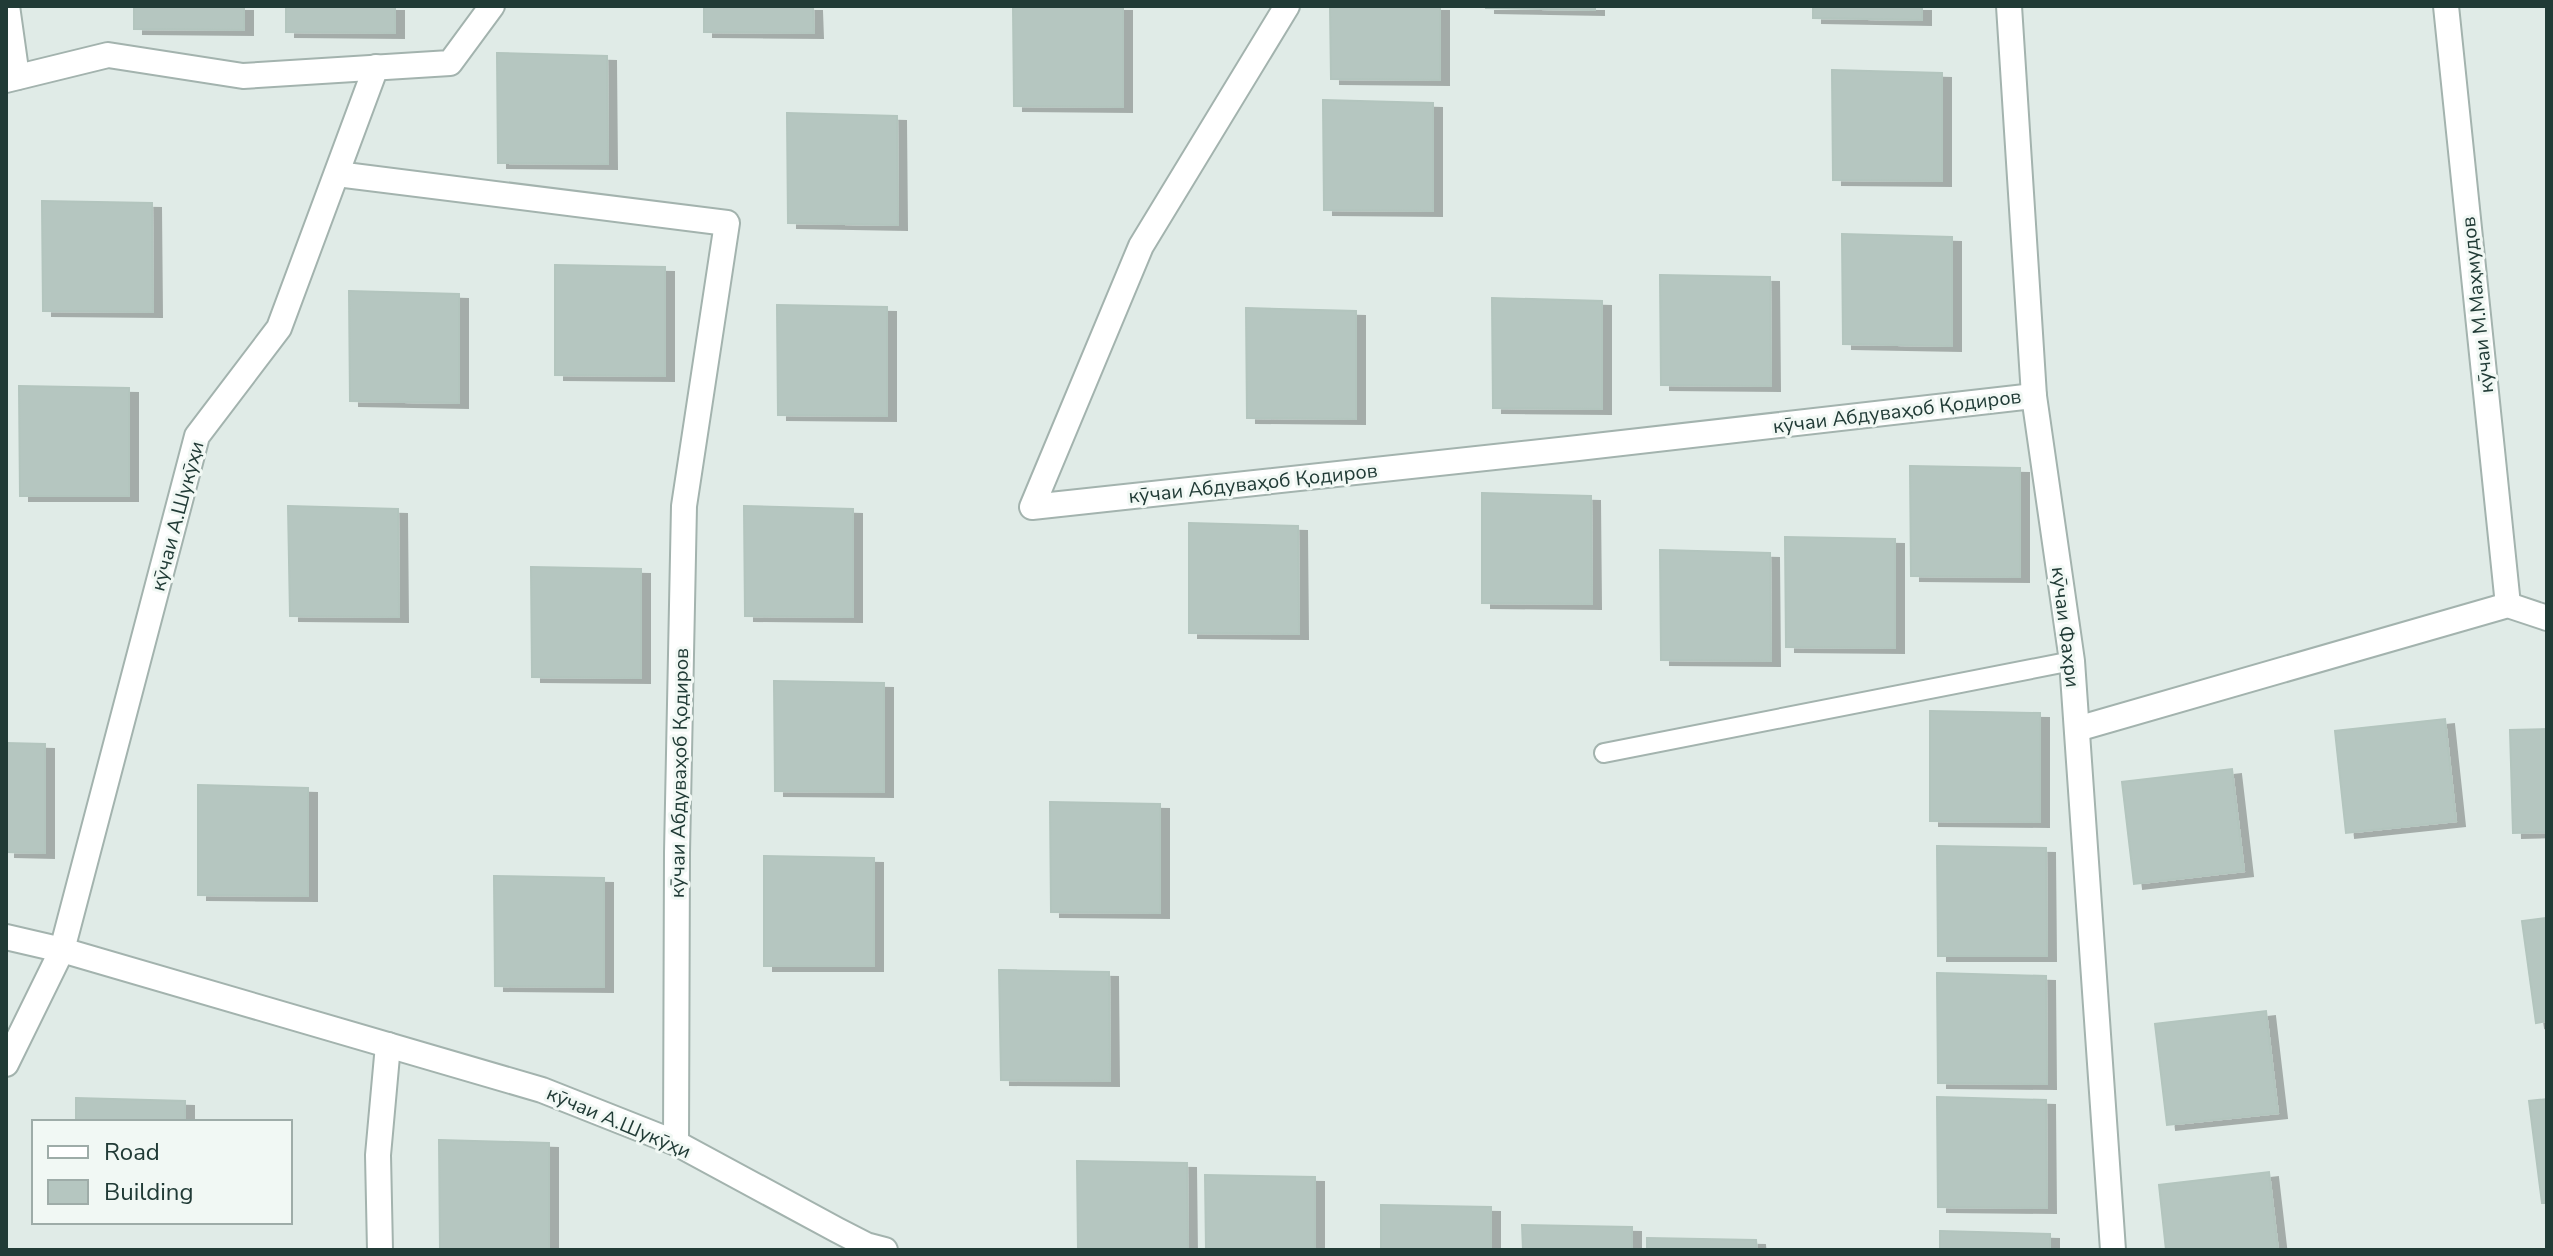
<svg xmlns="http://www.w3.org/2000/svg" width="2553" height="1256" font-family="'Nunito Sans',sans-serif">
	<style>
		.building { fill: #b5c6c0; stroke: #b3c5be; stroke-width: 2; filter: url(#shadow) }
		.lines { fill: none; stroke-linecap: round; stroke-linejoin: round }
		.service-casing { stroke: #a3b3ae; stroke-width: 22 }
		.minor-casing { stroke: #a3b3ae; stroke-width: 28 }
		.tertiary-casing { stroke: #a3b3ae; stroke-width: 28 }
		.service { stroke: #fff; stroke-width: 18 }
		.minor { stroke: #fff; stroke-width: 24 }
		.tertiary { stroke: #fff; stroke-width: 24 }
		.labels { text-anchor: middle; stroke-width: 6; stroke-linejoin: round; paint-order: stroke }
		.street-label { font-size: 20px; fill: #213b36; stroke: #f1f8f4 }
	</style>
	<defs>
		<filter id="shadow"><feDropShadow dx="9" dy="5" stdDeviation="0" flood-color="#0004"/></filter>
	</defs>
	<rect width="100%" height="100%" fill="#e0ebe7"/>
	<g class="building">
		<path d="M134,6H244V30L134,29Z"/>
		<path d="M286,6H395V33L286,32Z"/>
		<path d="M704,6H813L814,33L704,32Z"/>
		<path d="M1013,6H1123V107L1014,106Z"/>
		<path d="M1330,6H1440V80L1331,79Z"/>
		<path d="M1486,6H1595V10L1486,8Z"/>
		<path d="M1813,6H1922V20L1813,18Z"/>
		<path d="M497,53L607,56L608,164L498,163Z"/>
		<path d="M1832,70L1942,73V181L1833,180Z"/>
		<path d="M1323,100L1433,103V211L1324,210Z"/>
		<path d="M787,113L897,116L898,225L788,223Z"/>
		<path d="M42,201L152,203L153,312L43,311Z"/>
		<path d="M1842,234L1952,237V346L1843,344Z"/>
		<path d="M555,265L665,267V376L555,375Z"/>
		<path d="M1660,275L1770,277L1771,386L1661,385Z"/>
		<path d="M349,291L459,294V403L350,401Z"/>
		<path d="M1492,298L1602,301V409L1493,408Z"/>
		<path d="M777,305L887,307V416L778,415Z"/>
		<path d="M1246,308L1356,311V419L1247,418Z"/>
		<path d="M19,386L129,388V496H20Z"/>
		<path d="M1910,466L2020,468V577L1911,576Z"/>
		<path d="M1482,493L1591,496L1592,604L1482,603Z"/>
		<path d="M288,506L398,509L399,617L290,616Z"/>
		<path d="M744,506L853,509V617L745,616Z"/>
		<path d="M1189,523L1298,526L1299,634L1189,633Z"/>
		<path d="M1785,537L1895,539V648L1786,647Z"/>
		<path d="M1660,550L1770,553L1771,661L1661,660Z"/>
		<path d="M531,567L641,569V678L532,677Z"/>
		<path d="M774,681L884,683V792L775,791Z"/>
		<path d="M1930,711L2040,713V822L1930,821Z"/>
		<path d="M2445,719L2456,821L2346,833L2335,731Z"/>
		<path d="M2547,729V832L2513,833L2510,730Z"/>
		<path d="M6,743L45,744V853L6,852Z"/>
		<path d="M2232,769L2244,871L2134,884L2122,782Z"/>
		<path d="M198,785L308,788V896L198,895Z"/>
		<path d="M1050,802L1160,804V913L1051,912Z"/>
		<path d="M1937,846L2046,848L2047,956H1938Z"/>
		<path d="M764,856L874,858V966H764Z"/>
		<path d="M494,876L604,878V987L495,986Z"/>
		<path d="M2547,918V1021L2536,1023L2522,921Z"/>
		<path d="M999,970L1109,972L1110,1081L1001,1080Z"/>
		<path d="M1937,973L2046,976L2047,1084L1938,1083Z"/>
		<path d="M2266,1011L2278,1113L2167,1125L2155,1024Z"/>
		<path d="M1937,1097L2046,1100L2047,1208L1938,1207Z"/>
		<path d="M76,1098L185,1101V1122H76Z"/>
		<path d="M2547,1099V1203H2542L2529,1101Z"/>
		<path d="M439,1140L549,1143V1250H440Z"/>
		<path d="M1077,1161L1187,1163L1188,1250H1078Z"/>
		<path d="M2269,1172L2278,1250H2166L2159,1185Z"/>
		<path d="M1205,1175L1315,1177V1250H1206Z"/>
		<path d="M1381,1205L1491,1207V1250H1381Z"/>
		<path d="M1522,1225L1632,1227V1250H1523Z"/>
		<path d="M1940,1231L2050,1234V1250H1940Z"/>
		<path d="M1647,1238L1756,1240L1757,1250H1647Z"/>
	</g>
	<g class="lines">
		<g class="service-casing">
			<path id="service" d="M1604,753L2072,661"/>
		</g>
		<g class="minor-casing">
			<g id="minor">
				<path d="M7,6L17,77"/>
				<path d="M1287,6L1141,246L1032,507L1578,448L2034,396"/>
				<path d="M2446,6L2508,605"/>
				<path d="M6,80L108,55L243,76L450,63L492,6"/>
				<path d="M337,174L727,223L684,506L677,853L676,1143"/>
				<path d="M2077,729L2508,605L2547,618"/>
				<path d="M6,937L62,950L542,1090L676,1143L837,1230L866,1245L885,1250"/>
				<path d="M6,1064L62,950L197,436L279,328L376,67"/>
				<path d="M380,1250L378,1155L388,1045"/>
			</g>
		</g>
		<g class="tertiary-casing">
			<path id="tertiary" d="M2009,6L2034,396L2072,661L2113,1250"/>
		</g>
		<use href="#service" class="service"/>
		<use href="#minor" class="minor"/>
		<use href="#tertiary" class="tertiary"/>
	</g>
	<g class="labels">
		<g class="street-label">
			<text transform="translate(2477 305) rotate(-96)" y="7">кӯчаи М.Маҳмудов</text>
			<text transform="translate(1897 411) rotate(-7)" y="7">кӯчаи Абдуваҳоб Қодиров</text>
			<text transform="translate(1253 483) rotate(-6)" y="7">кӯчаи Абдуваҳоб Қодиров</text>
			<text transform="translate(177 516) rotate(-75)" y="7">кӯчаи А.Шукӯҳи</text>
			<text transform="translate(2066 627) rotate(83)" y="7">кӯчаи Фахри</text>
			<text transform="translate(679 773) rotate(-89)" y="7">кӯчаи Абдуваҳоб Қодиров</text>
			<text transform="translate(619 1122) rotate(23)" y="7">кӯчаи А.Шукӯҳи</text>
		</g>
	</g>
	<rect width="2553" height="1256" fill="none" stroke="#213b36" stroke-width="16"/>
	<rect x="32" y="1120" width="260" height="104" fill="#f1f8f4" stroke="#9eaca8" stroke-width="2"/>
	<rect x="48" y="1146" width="40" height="12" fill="#ffffff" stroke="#9eaca8" stroke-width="2"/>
	<text x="104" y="1160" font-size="24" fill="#213b36">Road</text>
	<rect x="48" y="1180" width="40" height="24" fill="#b5c6c0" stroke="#9eaca8" stroke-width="2"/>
	<text x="104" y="1200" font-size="24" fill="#213b36">Building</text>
</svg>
